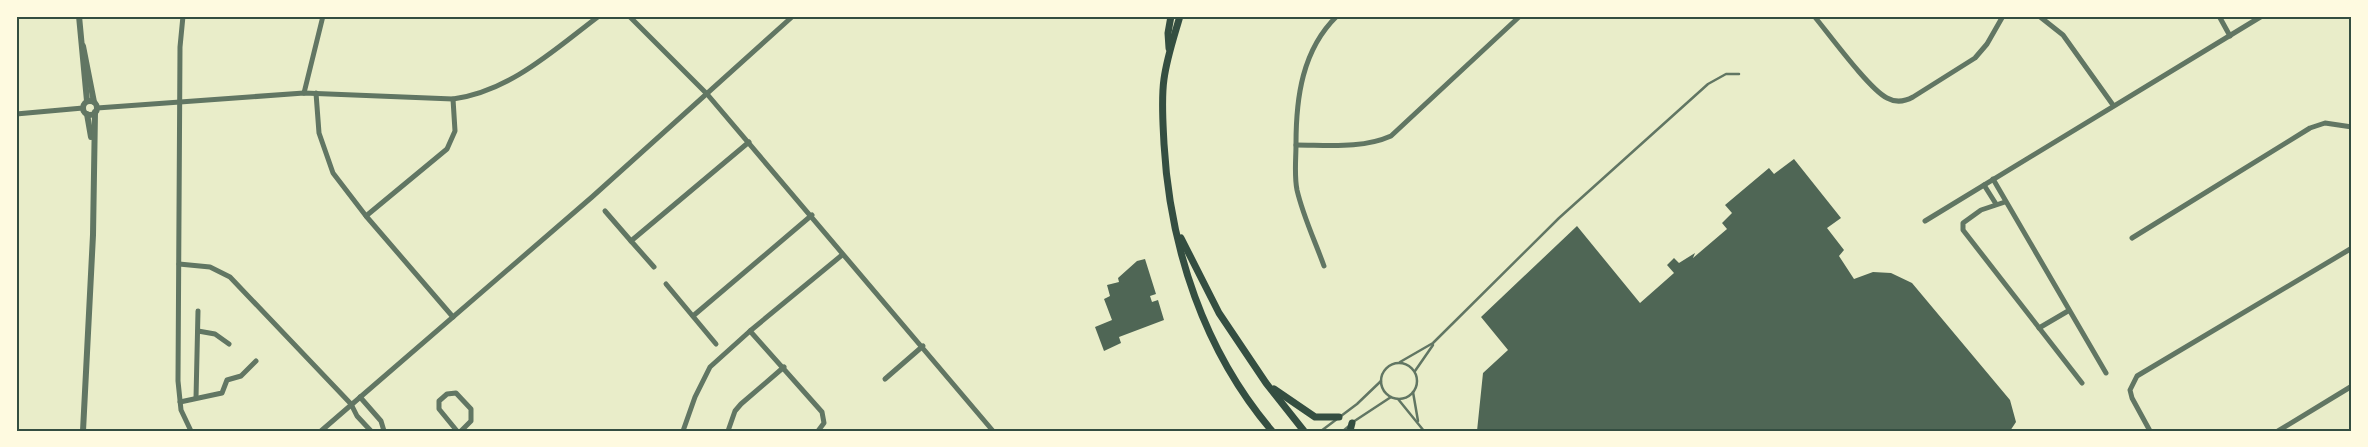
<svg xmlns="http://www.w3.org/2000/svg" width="2368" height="447" font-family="Spectral,serif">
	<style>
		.building { fill: #4f6655 }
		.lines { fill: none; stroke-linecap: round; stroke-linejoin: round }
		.service { stroke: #617663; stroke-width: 2.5 }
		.minor { stroke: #617663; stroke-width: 5 }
		.tertiary { stroke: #617663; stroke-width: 6 }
		.secondary { stroke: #344e41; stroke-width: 7 }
		.neatline { fill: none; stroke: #344e41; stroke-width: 2 }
	</style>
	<rect width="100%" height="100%" fill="#e9edc9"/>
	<g class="building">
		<path d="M1794,159L1841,218L1827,228L1844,250L1839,256L1854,279L1873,272L1891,273L1912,283L2010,400L2016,422L2010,431H1477L1483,373L1508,350L1481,317L1577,226L1640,303L1674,273L1667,265L1674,258L1679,263L1695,253L1693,258L1727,229L1722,223L1732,213L1725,205L1769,168L1774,174Z"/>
		<path d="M1145,259L1156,294L1150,296L1152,302L1158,300L1164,320L1119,337L1121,343L1104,351L1095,327L1112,320L1104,299L1110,296L1107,285L1119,282L1118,278L1137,261Z"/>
	</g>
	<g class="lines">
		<g class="service">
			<path d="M1400,362L1433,343L1559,218L1708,84L1726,74H1739"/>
			<circle cx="1399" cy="381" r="18"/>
			<path d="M1415,371L1433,345"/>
			<path d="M1413,392L1418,421"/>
			<path d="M1398,399L1424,431"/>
			<path d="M1353,422L1391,397"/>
			<path d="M1321,431L1357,404L1381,381"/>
			<path d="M1343,431L1349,426"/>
		</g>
		<g class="minor">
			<path d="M183,16L180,47L178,381L181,410L191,431"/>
			<path d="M629,16L707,94L993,431"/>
			<path d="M1814,16C1829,34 1869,89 1887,98C1896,103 1904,102 1913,97L1975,58L1987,44L2003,16"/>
			<path d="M2039,16L2063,35L2113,105"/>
			<path d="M2219,16L2230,36"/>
			<path d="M304,93L323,16"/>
			<path d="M316,93L319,133L333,173L366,216L453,317"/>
			<path d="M97,108L304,93L453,99C511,91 555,49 599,16"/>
			<path d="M16,114L83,108"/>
			<path d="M1296,145C1327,145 1362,149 1391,136L1520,16"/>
			<path d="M1993,179L2106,373"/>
			<path d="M1984,185L1996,204"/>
			<path d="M2005,202L1981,210L1963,223V230L2082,383"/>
			<path d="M605,211L631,241"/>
			<path d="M366,216L447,149L455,131L453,99"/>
			<path d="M1925,221L2262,16"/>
			<path d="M2132,238L2310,128L2325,123L2352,127"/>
			<path d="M179,264L210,267L230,277L351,404L357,416L371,431"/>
			<path d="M1324,266C1315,241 1303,216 1297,190C1294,175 1296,160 1296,144C1296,98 1302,50 1337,16"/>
			<path d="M654,267L631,241L749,142"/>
			<path d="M666,284L716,344"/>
			<path d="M693,316L812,215"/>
			<path d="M2039,328L2068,311"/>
			<path d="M198,331L215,334L229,344"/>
			<path d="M750,331L822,412L824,423L818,431"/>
			<path d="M885,379L923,346"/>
			<path d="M360,397L381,421L384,431"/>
			<path d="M196,398L198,311"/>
			<path d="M180,402L222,393L227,380L241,376L256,361"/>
			<path d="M321,431L592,197L793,16"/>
			<path d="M457,431L439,409V401L447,394L456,393L471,409V421L461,431"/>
			<path d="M683,431L695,397L710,367L750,331L842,255"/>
			<path d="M728,431L735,411L741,404L784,367"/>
			<path d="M2150,431L2132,398L2130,390L2137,376L2352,248"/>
			<path d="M2278,431L2352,386"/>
		</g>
		<g class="tertiary">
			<path d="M79,16L87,101"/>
			<path d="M83,46L94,102"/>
			<circle cx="90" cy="108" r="7"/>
			<path d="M87,114L91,137"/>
			<path d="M83,431L93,235L95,112"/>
		</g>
		<g class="secondary">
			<path d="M1180,16C1174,37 1167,57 1164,79C1161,100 1163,122 1164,144C1170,248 1204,351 1272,431"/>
			<path d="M1169,48L1168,33L1171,16"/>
			<path d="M1181,238L1219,313L1266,383L1304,431"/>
			<path d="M1274,389L1315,417H1339"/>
			<path d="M1350,431L1352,423"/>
		</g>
	</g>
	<rect width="2368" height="447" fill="none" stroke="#fefae0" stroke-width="35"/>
	<rect x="18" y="18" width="2332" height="412" class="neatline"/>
</svg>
